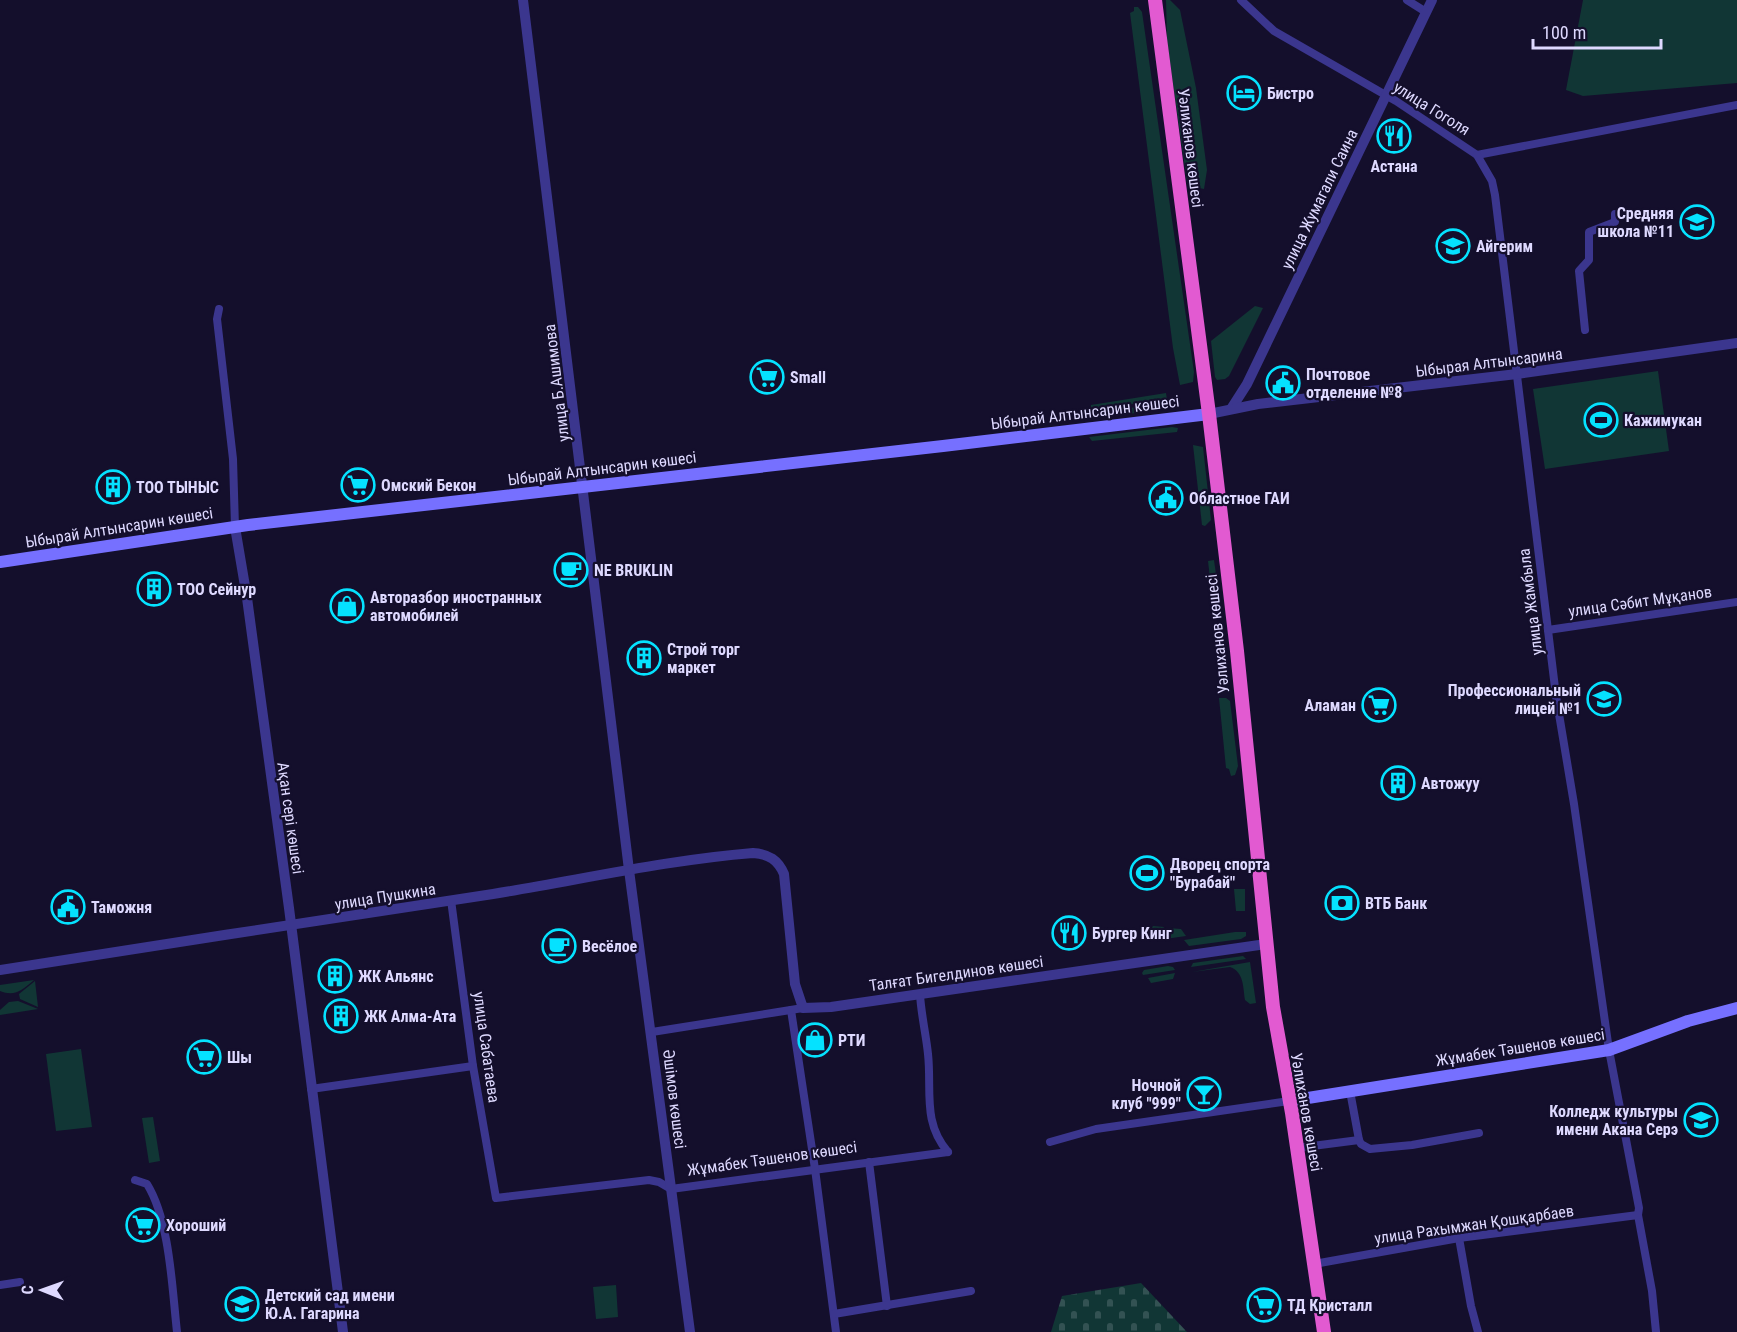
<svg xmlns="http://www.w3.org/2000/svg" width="1737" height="1332" font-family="'Roboto Condensed',sans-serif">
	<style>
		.grass { fill: #113635 }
		.cemetery { fill: url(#cemetery-stones) }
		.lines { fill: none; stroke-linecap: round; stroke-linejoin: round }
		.minor { stroke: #3b368e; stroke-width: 8 }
		.tertiary { stroke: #3b368e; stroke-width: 10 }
		.secondary { stroke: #7670ff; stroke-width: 12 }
		.trunk { stroke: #e25ad1; stroke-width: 14 }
		.labels { text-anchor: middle; stroke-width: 4.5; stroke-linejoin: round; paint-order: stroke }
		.poi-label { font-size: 16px; font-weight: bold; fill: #ded9ff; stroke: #140f2c; text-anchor: start }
		.street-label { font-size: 16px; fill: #ded9ff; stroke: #140f2c }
	</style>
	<defs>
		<pattern id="cemetery-stones" width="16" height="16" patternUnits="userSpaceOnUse" patternTransform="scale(1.5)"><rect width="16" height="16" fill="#113635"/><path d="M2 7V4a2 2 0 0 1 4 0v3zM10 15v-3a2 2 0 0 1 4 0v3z" fill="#335253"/></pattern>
	</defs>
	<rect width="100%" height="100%" fill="#140f2c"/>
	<g class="grass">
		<path d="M1166,0H1170L1180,10L1196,88L1207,170L1204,189L1190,186L1187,182L1167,41Z"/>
		<path d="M1583,0H1737V83L1583,96L1566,90Z"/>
		<path d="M1134,7H1138L1142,12L1194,372L1193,382L1180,385L1173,348L1130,13L1134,11Z"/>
		<path d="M1255,306L1263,308L1229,376L1225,379L1217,380L1215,377L1211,341Z"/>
		<path d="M1658,371L1669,451L1545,469L1533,389Z"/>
		<path d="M1166,393L1167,400L1091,409V405Z"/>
		<path d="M1167,403L1168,409L1087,419L1086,414Z"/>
		<path d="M1172,427L1178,428L1177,432L1092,441L1089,437Z"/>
		<path d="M1193,445L1203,447L1211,520L1205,526L1202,525Z"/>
		<path d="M1214,560L1221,610L1214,613L1208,561Z"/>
		<path d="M1219,624L1223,628L1228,681L1219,684L1213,625Z"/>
		<path d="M1219,698H1226L1230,701L1238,766L1235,775L1231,776L1229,769L1226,768Z"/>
		<path d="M1234,889H1245V911H1236Z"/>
		<path d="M1153,926L1164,927L1161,939L1156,940L1147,935Z"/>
		<path d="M1167,928L1181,929L1186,936L1165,939Z"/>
		<path d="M1235,932H1246V936L1241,939L1189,946L1184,940Z"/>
		<path d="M1243,956L1246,959L1191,967L1193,963Z"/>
		<path d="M1250,962L1256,1003L1250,1004L1245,1000C1243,987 1244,972 1230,967L1192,972Z"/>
		<path d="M1168,966L1173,967L1175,970L1143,975L1142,973L1144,970Z"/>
		<path d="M1175,973L1173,979L1151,983L1148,978Z"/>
		<path d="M34,980C22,990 15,997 0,991V985Z"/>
		<path d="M35,981L38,1007L20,999L19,994Z"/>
		<path d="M18,1001L38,1009L0,1015V1010L9,1002Z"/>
		<path d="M81,1049L92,1127L56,1131L46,1054Z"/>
		<path d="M153,1117L160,1161L149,1163L142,1118Z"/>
		<path d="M616,1285L618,1317L596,1319L593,1287Z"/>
	</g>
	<path class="cemetery" d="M1141,1283L1187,1332H1051L1062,1296Z"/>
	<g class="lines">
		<g class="minor">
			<path d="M1241,0L1274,31L1396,101L1477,155L1737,105"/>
			<path d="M1407,0L1426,12"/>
			<path d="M1477,155L1492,181L1495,195L1556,696L1574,804L1609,1050L1639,1208L1638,1215L1652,1291L1656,1332"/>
			<path d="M219,309L217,319L233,459L235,527"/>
			<path d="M1585,330L1579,271L1589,260V232L1615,222V214"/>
			<path d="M1548,630L1737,602"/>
			<path d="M451,900L473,1066L496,1198L649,1180L659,1182L671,1189L948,1152"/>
			<path d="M920,994C921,1014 926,1034 928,1054C932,1090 922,1122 948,1152"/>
			<path d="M791,1010L815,1169L836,1332"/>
			<path d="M652,1032L803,1008"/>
			<path d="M311,1089L473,1066"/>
			<path d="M1350,1091L1359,1140L1361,1144L1370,1149L1412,1145L1479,1133"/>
			<path d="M1050,1142L1096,1129L1289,1101"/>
			<path d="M1297,1148L1359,1140"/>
			<path d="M869,1162L887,1306"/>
			<path d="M135,1180L147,1184C170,1221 172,1288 177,1332"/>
			<path d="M1459,1238L1471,1306L1478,1332"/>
			<path d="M1314,1264L1459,1238L1638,1215"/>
			<path d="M0,1285L20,1282"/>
			<path d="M834,1314L971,1291"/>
		</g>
		<g class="tertiary">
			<path d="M523,0L629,870L690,1332"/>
			<path d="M1231,409L1247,384L1432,0"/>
			<path d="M1209,414L1258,404L1517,374L1737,343"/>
			<path d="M235,527L247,598L289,908L343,1332"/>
			<path d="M0,970C164,944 329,919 493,894C580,880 666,860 753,853C769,854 778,860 784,874L795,984L803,1008L831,1007L1266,944"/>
		</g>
		<g class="secondary">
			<path d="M0,562L248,525L943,446L1209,414"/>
			<path d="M1289,1101L1609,1050L1688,1021L1737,1008"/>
		</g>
		<path class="trunk" d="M1155,0L1209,414L1237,651L1273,1007L1292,1113L1324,1332"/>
	</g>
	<defs>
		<g id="hotel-ring" transform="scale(1.725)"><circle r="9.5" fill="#140f2c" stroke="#05e2ff" stroke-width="1.5"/><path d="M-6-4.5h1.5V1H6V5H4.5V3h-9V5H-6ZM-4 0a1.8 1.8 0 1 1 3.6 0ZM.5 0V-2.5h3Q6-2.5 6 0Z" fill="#05e2ff"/></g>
		<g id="restaurant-ring" transform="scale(1.725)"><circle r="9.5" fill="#140f2c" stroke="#05e2ff" stroke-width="1.5"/><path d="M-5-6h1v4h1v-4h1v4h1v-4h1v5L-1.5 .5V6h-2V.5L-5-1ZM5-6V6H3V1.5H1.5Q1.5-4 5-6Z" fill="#05e2ff"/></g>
		<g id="school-ring" transform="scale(1.725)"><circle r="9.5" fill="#140f2c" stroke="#05e2ff" stroke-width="1.5"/><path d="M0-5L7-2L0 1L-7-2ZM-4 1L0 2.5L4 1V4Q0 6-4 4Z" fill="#05e2ff"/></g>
		<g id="supermarket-ring" transform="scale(1.725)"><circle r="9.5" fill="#140f2c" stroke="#05e2ff" stroke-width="1.5"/><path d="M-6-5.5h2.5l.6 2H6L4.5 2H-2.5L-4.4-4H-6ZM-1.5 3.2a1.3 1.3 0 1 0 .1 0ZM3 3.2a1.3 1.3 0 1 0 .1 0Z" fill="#05e2ff"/></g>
		<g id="civic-ring" transform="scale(1.725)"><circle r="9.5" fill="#140f2c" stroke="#05e2ff" stroke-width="1.5"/><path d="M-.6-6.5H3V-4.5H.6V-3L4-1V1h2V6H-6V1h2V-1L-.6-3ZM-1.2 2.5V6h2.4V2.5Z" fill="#05e2ff"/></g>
		<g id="stadium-ring" transform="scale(1.725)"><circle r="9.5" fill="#140f2c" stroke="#05e2ff" stroke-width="1.5"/><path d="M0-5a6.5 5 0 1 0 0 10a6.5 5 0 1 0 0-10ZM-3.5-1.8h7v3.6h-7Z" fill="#05e2ff"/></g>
		<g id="building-ring" transform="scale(1.725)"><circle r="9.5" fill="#140f2c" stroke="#05e2ff" stroke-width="1.5"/><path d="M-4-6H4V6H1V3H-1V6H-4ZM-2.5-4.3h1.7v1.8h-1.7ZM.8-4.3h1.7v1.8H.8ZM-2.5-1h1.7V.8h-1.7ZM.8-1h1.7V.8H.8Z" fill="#05e2ff"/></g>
		<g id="cafe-ring" transform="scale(1.725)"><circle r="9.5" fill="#140f2c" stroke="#05e2ff" stroke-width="1.5"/><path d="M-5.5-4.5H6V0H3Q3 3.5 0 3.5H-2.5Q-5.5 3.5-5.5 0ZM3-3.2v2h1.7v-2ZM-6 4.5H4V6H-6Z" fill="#05e2ff"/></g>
		<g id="shop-ring" transform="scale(1.725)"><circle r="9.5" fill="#140f2c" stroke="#05e2ff" stroke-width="1.5"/><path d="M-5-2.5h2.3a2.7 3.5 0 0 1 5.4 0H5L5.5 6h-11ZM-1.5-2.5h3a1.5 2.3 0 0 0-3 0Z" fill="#05e2ff"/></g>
		<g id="university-ring" transform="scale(1.725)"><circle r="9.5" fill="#140f2c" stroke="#05e2ff" stroke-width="1.5"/><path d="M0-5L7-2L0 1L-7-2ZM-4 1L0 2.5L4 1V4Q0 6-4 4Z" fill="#05e2ff"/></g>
		<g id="bank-ring" transform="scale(1.725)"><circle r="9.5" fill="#140f2c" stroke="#05e2ff" stroke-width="1.5"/><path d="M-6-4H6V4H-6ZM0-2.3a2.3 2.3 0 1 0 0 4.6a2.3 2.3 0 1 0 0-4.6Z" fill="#05e2ff"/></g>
		<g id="bar-ring" transform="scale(1.725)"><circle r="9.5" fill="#140f2c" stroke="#05e2ff" stroke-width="1.5"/><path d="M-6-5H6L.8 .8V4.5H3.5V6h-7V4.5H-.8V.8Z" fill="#05e2ff"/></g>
	</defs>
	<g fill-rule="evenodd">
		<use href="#hotel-ring" x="1244" y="93"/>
		<use href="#restaurant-ring" x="1394" y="136"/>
		<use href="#school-ring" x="1697" y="222"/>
		<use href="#school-ring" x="1453" y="246"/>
		<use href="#supermarket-ring" x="767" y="377"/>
		<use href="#civic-ring" x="1283" y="383"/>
		<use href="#stadium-ring" x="1601" y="420"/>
		<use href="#supermarket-ring" x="358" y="485"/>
		<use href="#building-ring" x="113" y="487"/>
		<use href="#civic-ring" x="1166" y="498"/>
		<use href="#cafe-ring" x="571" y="570"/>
		<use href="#building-ring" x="154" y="589"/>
		<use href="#shop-ring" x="347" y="606"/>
		<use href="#building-ring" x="644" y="658"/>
		<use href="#university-ring" x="1604" y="699"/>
		<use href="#supermarket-ring" x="1379" y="705"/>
		<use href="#building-ring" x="1398" y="783"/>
		<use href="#stadium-ring" x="1147" y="873"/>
		<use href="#bank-ring" x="1342" y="903"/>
		<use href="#civic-ring" x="68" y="907"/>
		<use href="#restaurant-ring" x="1069" y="933"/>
		<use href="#cafe-ring" x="559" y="946"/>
		<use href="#building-ring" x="335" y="976"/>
		<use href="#building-ring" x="341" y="1016"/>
		<use href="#shop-ring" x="815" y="1040"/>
		<use href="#supermarket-ring" x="204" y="1057"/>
		<use href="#bar-ring" x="1204" y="1094"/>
		<use href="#university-ring" x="1701" y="1120"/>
		<use href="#supermarket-ring" x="143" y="1225"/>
		<use href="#school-ring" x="242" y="1304"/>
		<use href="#supermarket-ring" x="1264" y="1305"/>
	</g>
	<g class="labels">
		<g class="poi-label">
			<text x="1267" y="99">Бистро</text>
			<text x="1394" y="172" text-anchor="middle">Астана</text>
			<text x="1674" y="219" text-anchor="end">Средняя<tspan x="1674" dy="18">школа №11</tspan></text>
			<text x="1476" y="252">Айгерим</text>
			<text x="1306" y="380">Почтовое<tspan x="1306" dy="18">отделение №8</tspan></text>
			<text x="790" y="383">Small</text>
			<text x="1624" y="426">Кажимукан</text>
			<text x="381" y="491">Омский Бекон</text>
			<text x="136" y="493">ТОО ТЫНЫС</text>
			<text x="1189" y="504">Областное ГАИ</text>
			<text x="594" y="576">NE BRUKLIN</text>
			<text x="177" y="595">ТОО Сейнур</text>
			<text x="370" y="603">Авторазбор иностранных<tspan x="370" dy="18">автомобилей</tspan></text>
			<text x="667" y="655">Строй торг<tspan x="667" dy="18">маркет</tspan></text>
			<text x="1581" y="696" text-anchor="end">Профессиональный<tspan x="1581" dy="18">лицей №1</tspan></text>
			<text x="1356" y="711" text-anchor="end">Аламан</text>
			<text x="1421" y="789">Автожуу</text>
			<text x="1170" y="870">Дворец спорта<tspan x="1170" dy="18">"Бурабай"</tspan></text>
			<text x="1365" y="909">ВТБ Банк</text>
			<text x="91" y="913">Таможня</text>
			<text x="1092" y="939">Бургер Кинг</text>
			<text x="582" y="952">Весёлое</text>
			<text x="358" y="982">ЖК Альянс</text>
			<text x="364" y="1022">ЖК Алма-Ата</text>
			<text x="838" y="1046">РТИ</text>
			<text x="227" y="1063">Шы</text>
			<text x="1181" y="1091" text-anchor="end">Ночной<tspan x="1181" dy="18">клуб "999"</tspan></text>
			<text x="1678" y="1117" text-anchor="end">Колледж культуры<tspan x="1678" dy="18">имени Акана Серэ</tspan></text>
			<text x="166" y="1231">Хороший</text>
			<text x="265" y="1301">Детский сад имени<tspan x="265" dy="18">Ю.А. Гагарина</tspan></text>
			<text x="1287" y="1311">ТД Кристалл</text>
		</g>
		<g class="street-label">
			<text transform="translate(1432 108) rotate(32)" y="6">улица Гоголя</text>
			<text transform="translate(1191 148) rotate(83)" y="6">Уәлиханов көшесі</text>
			<text transform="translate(1319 199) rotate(-64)" y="6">улица Жумагали Саина</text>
			<text transform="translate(1489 362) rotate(-7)" y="6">Ыбырая Алтынсарина</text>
			<text transform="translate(556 383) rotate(-97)" y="6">улица Б.Ашимова</text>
			<text transform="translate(1085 412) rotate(-7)" y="6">Ыбырай Алтынсарин көшесі</text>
			<text transform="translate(602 468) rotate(-7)" y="6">Ыбырай Алтынсарин көшесі</text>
			<text transform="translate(119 527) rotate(-9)" y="6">Ыбырай Алтынсарин көшесі</text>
			<text transform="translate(1640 601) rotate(-8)" y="6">улица Сәбит Мұқанов</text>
			<text transform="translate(1530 602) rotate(-97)" y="6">улица Жамбыла</text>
			<text transform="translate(1217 634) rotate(-96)" y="6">Уәлиханов көшесі</text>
			<text transform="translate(291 818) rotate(82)" y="6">Ақан сері көшесі</text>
			<text transform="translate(385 896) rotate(-9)" y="6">улица Пушкина</text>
			<text transform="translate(956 973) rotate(-8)" y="6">Талғат Бигелдинов көшесі</text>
			<text transform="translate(487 1047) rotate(82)" y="6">улица Сабатаева</text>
			<text transform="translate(1520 1047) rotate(-9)" y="6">Жұмабек Тәшенов көшесі</text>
			<text transform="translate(675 1099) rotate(83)" y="6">Әшімов көшесі</text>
			<text transform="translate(1307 1112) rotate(80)" y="6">Уәлиханов көшесі</text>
			<text transform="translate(772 1158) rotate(-8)" y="6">Жұмабек Тәшенов көшесі</text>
			<text transform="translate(1474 1224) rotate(-8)" y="6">улица Рахымжан Қошқарбаев</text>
		</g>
	</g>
	<g transform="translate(42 1290) rotate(271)" stroke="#140f2c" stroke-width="4.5" paint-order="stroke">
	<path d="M0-4.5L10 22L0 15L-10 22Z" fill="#ded9ff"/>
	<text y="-9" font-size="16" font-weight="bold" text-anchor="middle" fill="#ded9ff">С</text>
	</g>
	<path d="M1533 39v9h128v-9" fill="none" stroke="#ded9ff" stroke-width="3"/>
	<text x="1542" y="39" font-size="18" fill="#ded9ff" stroke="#140f2c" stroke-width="4.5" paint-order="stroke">100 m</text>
</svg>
